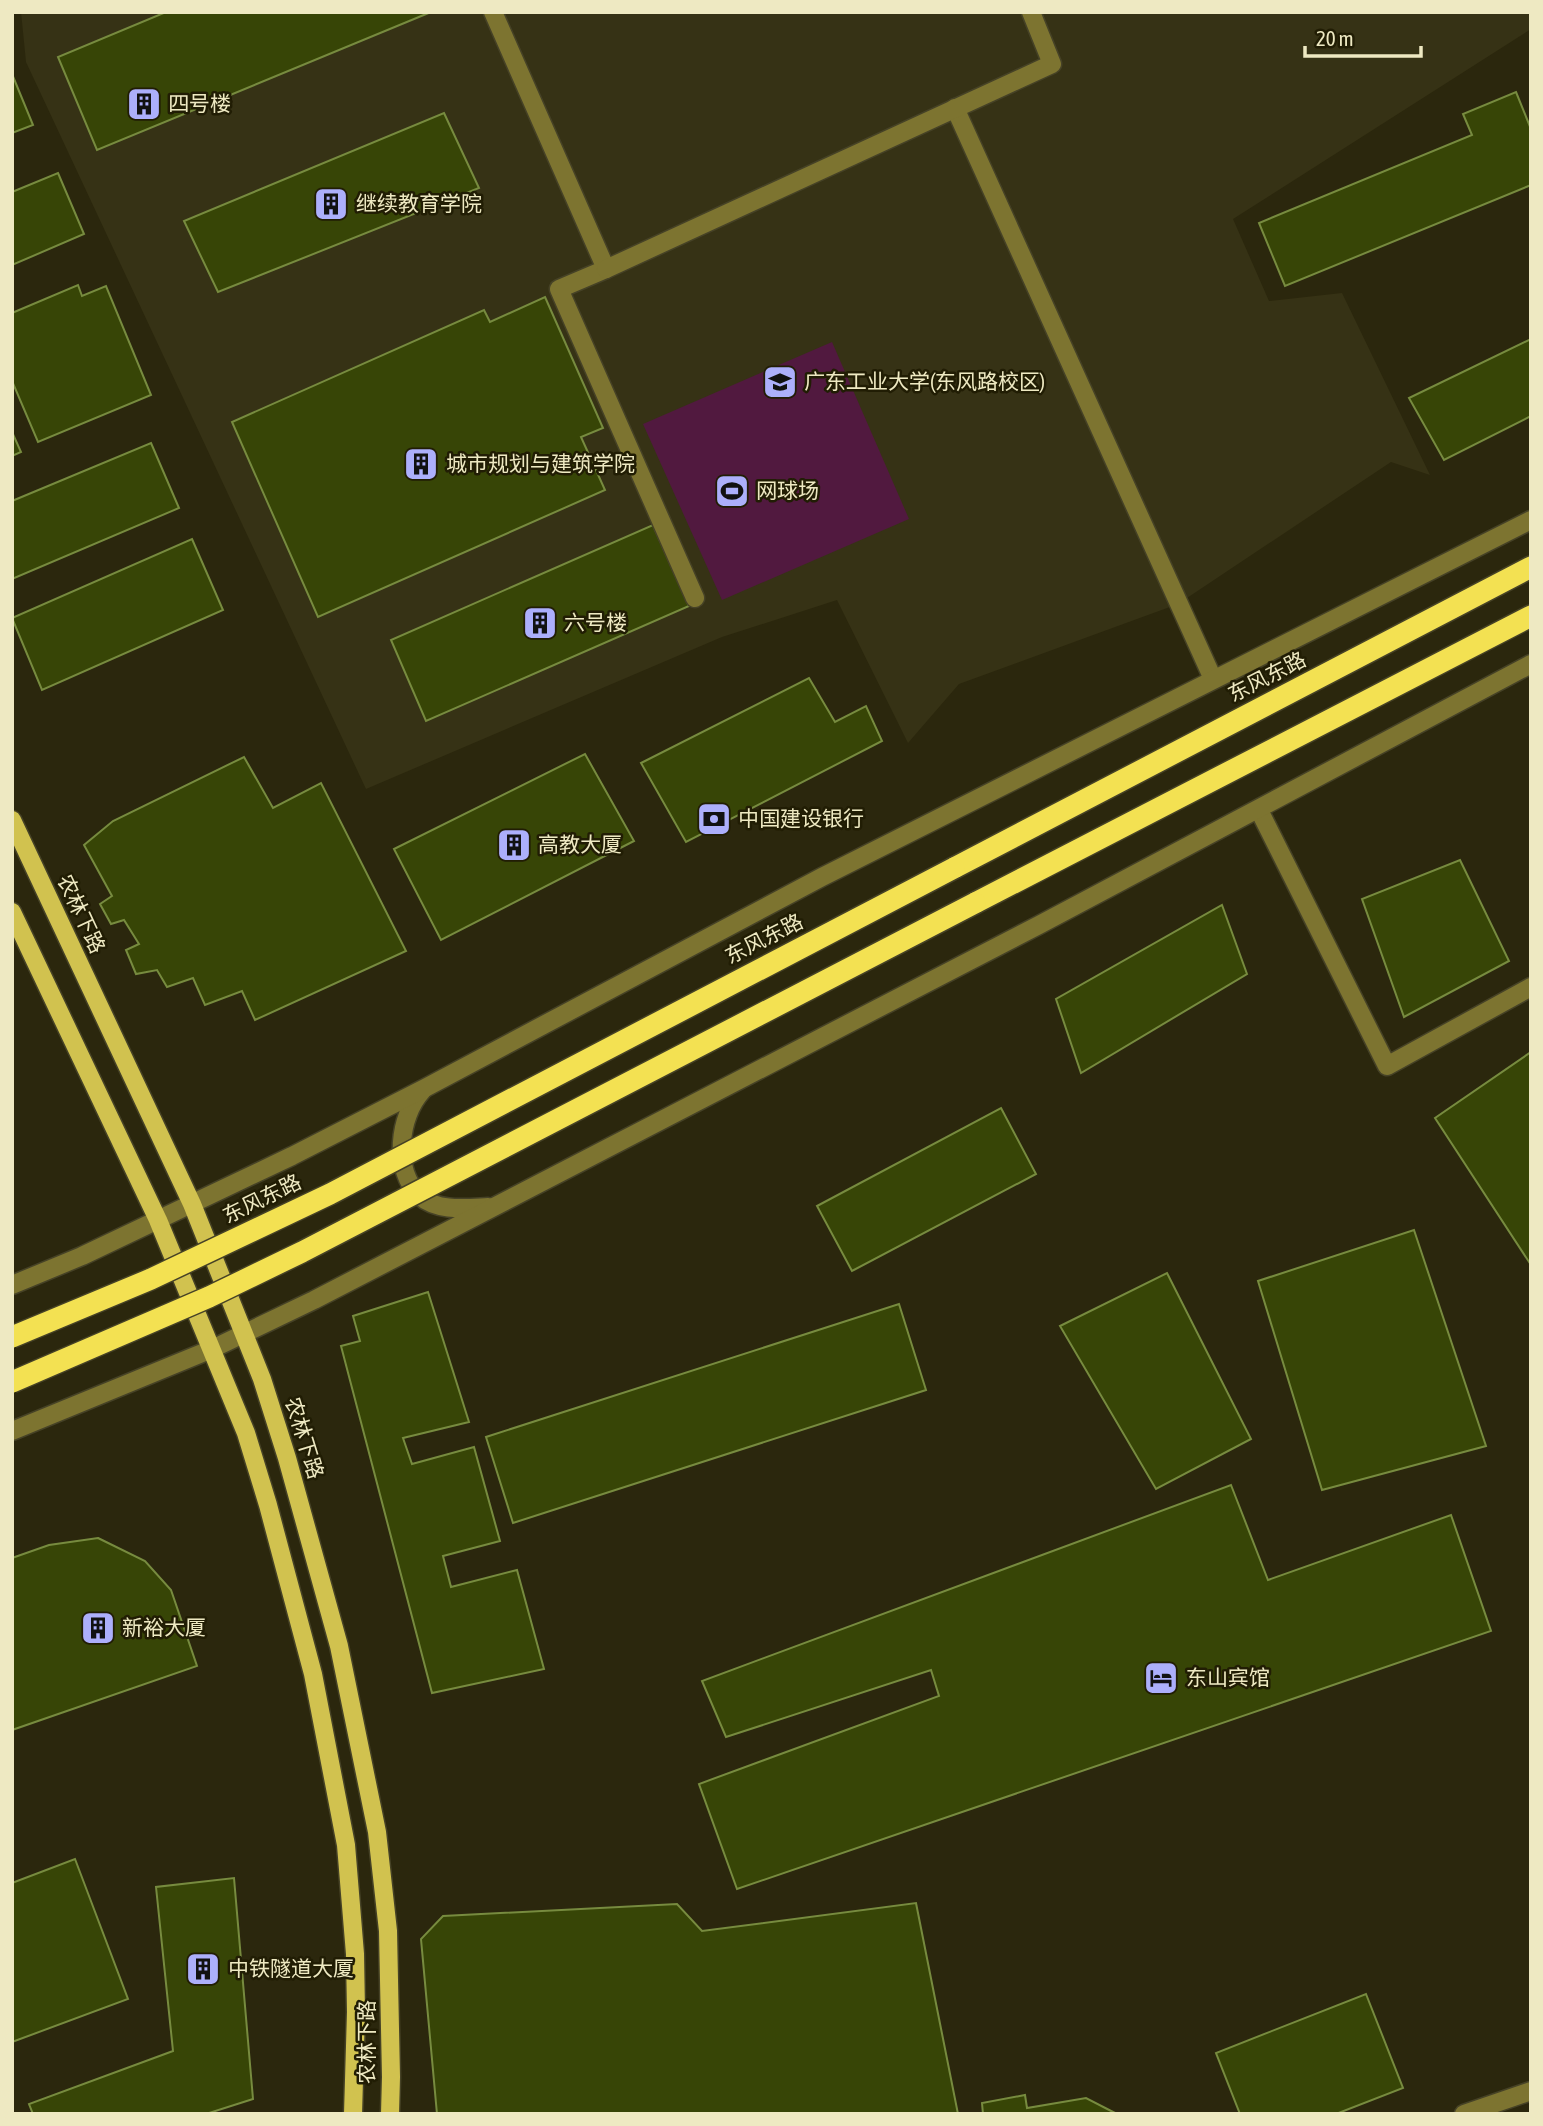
<svg xmlns="http://www.w3.org/2000/svg" width="1543" height="2126" font-family="'Asap Condensed','Noto Sans SC',sans-serif">
	<style>
		.built { fill: #363215 }
		.green { fill: #51193f }
		.building { fill: #374506; stroke: #778b3f; stroke-width: 2 }
		.lines { fill: none; stroke-linecap: round; stroke-linejoin: round }
		.minor-casing { stroke: #464226; stroke-width: 21 }
		.major-casing { stroke: #464226; stroke-width: 21 }
		.highway-casing { stroke: #464226; stroke-width: 24 }
		.minor { stroke: #7d7430; stroke-width: 18 }
		.major { stroke: #d1c24f; stroke-width: 18 }
		.highway { stroke: #f3e152; stroke-width: 21 }
		.highway-bridge-casing { stroke: #464226; stroke-width: 24; stroke-linecap: butt }
		.highway-bridge { stroke: #f3e152; stroke-width: 21 }
		.labels { text-anchor: middle; stroke-width: 5; stroke-linejoin: round; paint-order: stroke }
		.poi-label { font-size: 21px; fill: #eee9c2; stroke: #211d04; text-anchor: start }
		.street-label { font-size: 21px; fill: #eee9c2; stroke: #211d04 }
	</style>
	<rect width="100%" height="100%" fill="#2b270d"/>
	<path class="built" d="M21,12H1531V29L1233,219L1269,301L1342,293L1430,475L1391,462L1178,604L959,684L908,743L837,600L722,637L366,789L26,62Z"/>
	<path class="green" d="M832,342L909,519L722,600L643,424Z"/>
	<g class="building">
		<path d="M166,12H431L97,150L58,57Z"/>
		<path d="M12,74L33,125L12,133Z"/>
		<path d="M1516,92L1531,129V185L1285,286L1259,223L1472,135L1463,114Z"/>
		<path d="M444,113L479,188L218,292L184,221Z"/>
		<path d="M58,173L84,234L12,265V192Z"/>
		<path d="M78,285L82,296L106,286L151,395L38,442L12,381V313Z"/>
		<path d="M545,297L603,428L581,437L605,490L318,617L232,422L484,310L490,322Z"/>
		<path d="M1531,339V416L1444,460L1409,398Z"/>
		<path d="M12,432L21,452L12,456Z"/>
		<path d="M151,443L179,508L12,579V501Z"/>
		<path d="M653,525L689,606L426,721L391,640Z"/>
		<path d="M192,539L223,610L42,690L12,618Z"/>
		<path d="M809,678L835,722L866,706L882,741L686,842L641,763Z"/>
		<path d="M585,754L634,841L441,940L394,849Z"/>
		<path d="M244,757L273,808L321,783L406,951L255,1020L242,991L205,1005L193,978L167,987L157,970L136,974L126,950L139,944L124,920L111,924L100,904L112,896L84,845L113,821Z"/>
		<path d="M1460,860L1509,961L1404,1017L1362,899Z"/>
		<path d="M1222,905L1247,974L1081,1073L1056,999Z"/>
		<path d="M1531,1052V1265L1435,1118Z"/>
		<path d="M1001,1108L1036,1174L852,1271L817,1206Z"/>
		<path d="M1414,1230L1486,1446L1322,1490L1258,1281Z"/>
		<path d="M1167,1273L1251,1439L1156,1489L1060,1326Z"/>
		<path d="M428,1292L469,1422L403,1438L412,1464L474,1447L500,1541L443,1556L451,1587L517,1570L544,1669L432,1693L341,1346L360,1341L353,1316Z"/>
		<path d="M899,1304L926,1390L513,1523L486,1437Z"/>
		<path d="M1231,1485L1268,1580L1451,1515L1491,1631L737,1889L699,1784L939,1696L931,1670L726,1737L702,1681Z"/>
		<path d="M98,1538L145,1561L171,1590L197,1666L12,1730V1558L49,1545Z"/>
		<path d="M75,1859L128,1999L12,2042V1883Z"/>
		<path d="M234,1878L253,2099L206,2114H33L29,2104L173,2051L156,1887Z"/>
		<path d="M916,1903L958,2114H437L421,1939L443,1916L677,1904L702,1931Z"/>
		<path d="M1366,1994L1403,2088L1336,2114H1240L1216,2053Z"/>
		<path d="M1025,2095L1027,2108L1086,2098L1117,2114H983L982,2103Z"/>
	</g>
	<g class="lines">
		<g class="minor-casing">
			<g id="minor">
				<path d="M493,12L606,269L559,289L695,598"/>
				<path d="M955,108L1213,679"/>
				<path d="M606,269L1052,64L1031,12"/>
				<path d="M1259,810L1387,1066L1531,987"/>
				<path d="M422,1091C399,1116 392,1170 420,1196C437,1212 467,1208 488,1207"/>
				<path d="M12,1285L82,1256L292,1156L425,1088L822,877L1531,520"/>
				<path d="M12,1431L212,1349L314,1300L1039,925L1531,664"/>
				<path d="M1464,2114L1531,2091"/>
			</g>
		</g>
		<g class="major-casing">
			<g id="major">
				<path d="M12,820L192,1204L262,1379L287,1458L339,1646L377,1832L388,1931L391,2077L390,2114"/>
				<path d="M12,912L158,1220L246,1433L268,1505L313,1674L346,1845L355,1954L356,2012L353,2114"/>
			</g>
		</g>
		<g class="highway-casing">
			<g id="highway">
				<path d="M954,868L1531,567"/>
				<path d="M975,903L1531,616"/>
			</g>
		</g>
		<use href="#minor" class="minor"/>
		<use href="#major" class="major"/>
		<use href="#highway" class="highway"/>
		<g class="highway-bridge-casing">
			<g id="highway-bridge">
				<path d="M12,1337L151,1279L330,1194L954,868"/>
				<path d="M12,1382L209,1297L302,1252L975,903"/>
			</g>
		</g>
		<use href="#highway-bridge" class="highway-bridge"/>
	</g>
	<defs>
		<g id="building-square" transform="scale(1.75)"><rect x="-9" y="-9" width="18" height="18" rx="4" fill="#acaffb" stroke="#211d04"/><path d="M-4-6H4V6H1V3H-1V6H-4ZM-2.5-4.3h1.7v1.8h-1.7ZM.8-4.3h1.7v1.8H.8ZM-2.5-1h1.7V.8h-1.7ZM.8-1h1.7V.8H.8Z" fill="#111"/></g>
		<g id="university-square" transform="scale(1.75)"><rect x="-9" y="-9" width="18" height="18" rx="4" fill="#acaffb" stroke="#211d04"/><path d="M0-5L7-2L0 1L-7-2ZM-4 1L0 2.5L4 1V4Q0 6-4 4Z" fill="#111"/></g>
		<g id="stadium-square" transform="scale(1.75)"><rect x="-9" y="-9" width="18" height="18" rx="4" fill="#acaffb" stroke="#211d04"/><path d="M0-5a6.5 5 0 1 0 0 10a6.5 5 0 1 0 0-10ZM-3.5-1.8h7v3.6h-7Z" fill="#111"/></g>
		<g id="bank-square" transform="scale(1.75)"><rect x="-9" y="-9" width="18" height="18" rx="4" fill="#acaffb" stroke="#211d04"/><path d="M-6-4H6V4H-6ZM0-2.3a2.3 2.3 0 1 0 0 4.6a2.3 2.3 0 1 0 0-4.6Z" fill="#111"/></g>
		<g id="hotel-square" transform="scale(1.75)"><rect x="-9" y="-9" width="18" height="18" rx="4" fill="#acaffb" stroke="#211d04"/><path d="M-6-4.5h1.5V1H6V5H4.5V3h-9V5H-6ZM-4 0a1.8 1.8 0 1 1 3.6 0ZM.5 0V-2.5h3Q6-2.5 6 0Z" fill="#111"/></g>
	</defs>
	<g fill-rule="evenodd">
		<use href="#building-square" x="144" y="104"/>
		<use href="#building-square" x="331" y="204"/>
		<use href="#university-square" x="780" y="382"/>
		<use href="#building-square" x="421" y="464"/>
		<use href="#stadium-square" x="732" y="491"/>
		<use href="#building-square" x="540" y="623"/>
		<use href="#bank-square" x="714" y="819"/>
		<use href="#building-square" x="514" y="845"/>
		<use href="#building-square" x="98" y="1628"/>
		<use href="#hotel-square" x="1161" y="1678"/>
		<use href="#building-square" x="203" y="1969"/>
	</g>
	<g class="labels">
		<g class="poi-label">
			<text x="168" y="111">四号楼</text>
			<text x="356" y="211">继续教育学院</text>
			<text x="804" y="389">广东工业大学(东风路校区)</text>
			<text x="446" y="471">城市规划与建筑学院</text>
			<text x="756" y="498">网球场</text>
			<text x="564" y="630">六号楼</text>
			<text x="738" y="826">中国建设银行</text>
			<text x="538" y="852">高教大厦</text>
			<text x="122" y="1635">新裕大厦</text>
			<text x="1186" y="1685">东山宾馆</text>
			<text x="228" y="1976">中铁隧道大厦</text>
		</g>
		<g class="street-label">
			<text transform="translate(1267 677) rotate(-27)" y="7">东风东路</text>
			<text transform="translate(81 914) rotate(65)" y="7">农林下路</text>
			<text transform="translate(764 939) rotate(-27)" y="7">东风东路</text>
			<text transform="translate(262 1199) rotate(-26)" y="7">东风东路</text>
			<text transform="translate(304 1438) rotate(73)" y="7">农林下路</text>
			<text transform="translate(367 2042) rotate(-90)" y="7">农林下路</text>
		</g>
	</g>
	<rect width="1543" height="2126" fill="none" stroke="#eee9c2" stroke-width="28"/>
	<path d="M1305 46v10h116v-10" fill="none" stroke="#eee9c2" stroke-width="3.5"/>
	<text x="1316" y="46" font-size="21" fill="#eee9c2" stroke="#211d04" stroke-width="5" paint-order="stroke">20 m</text>
</svg>
